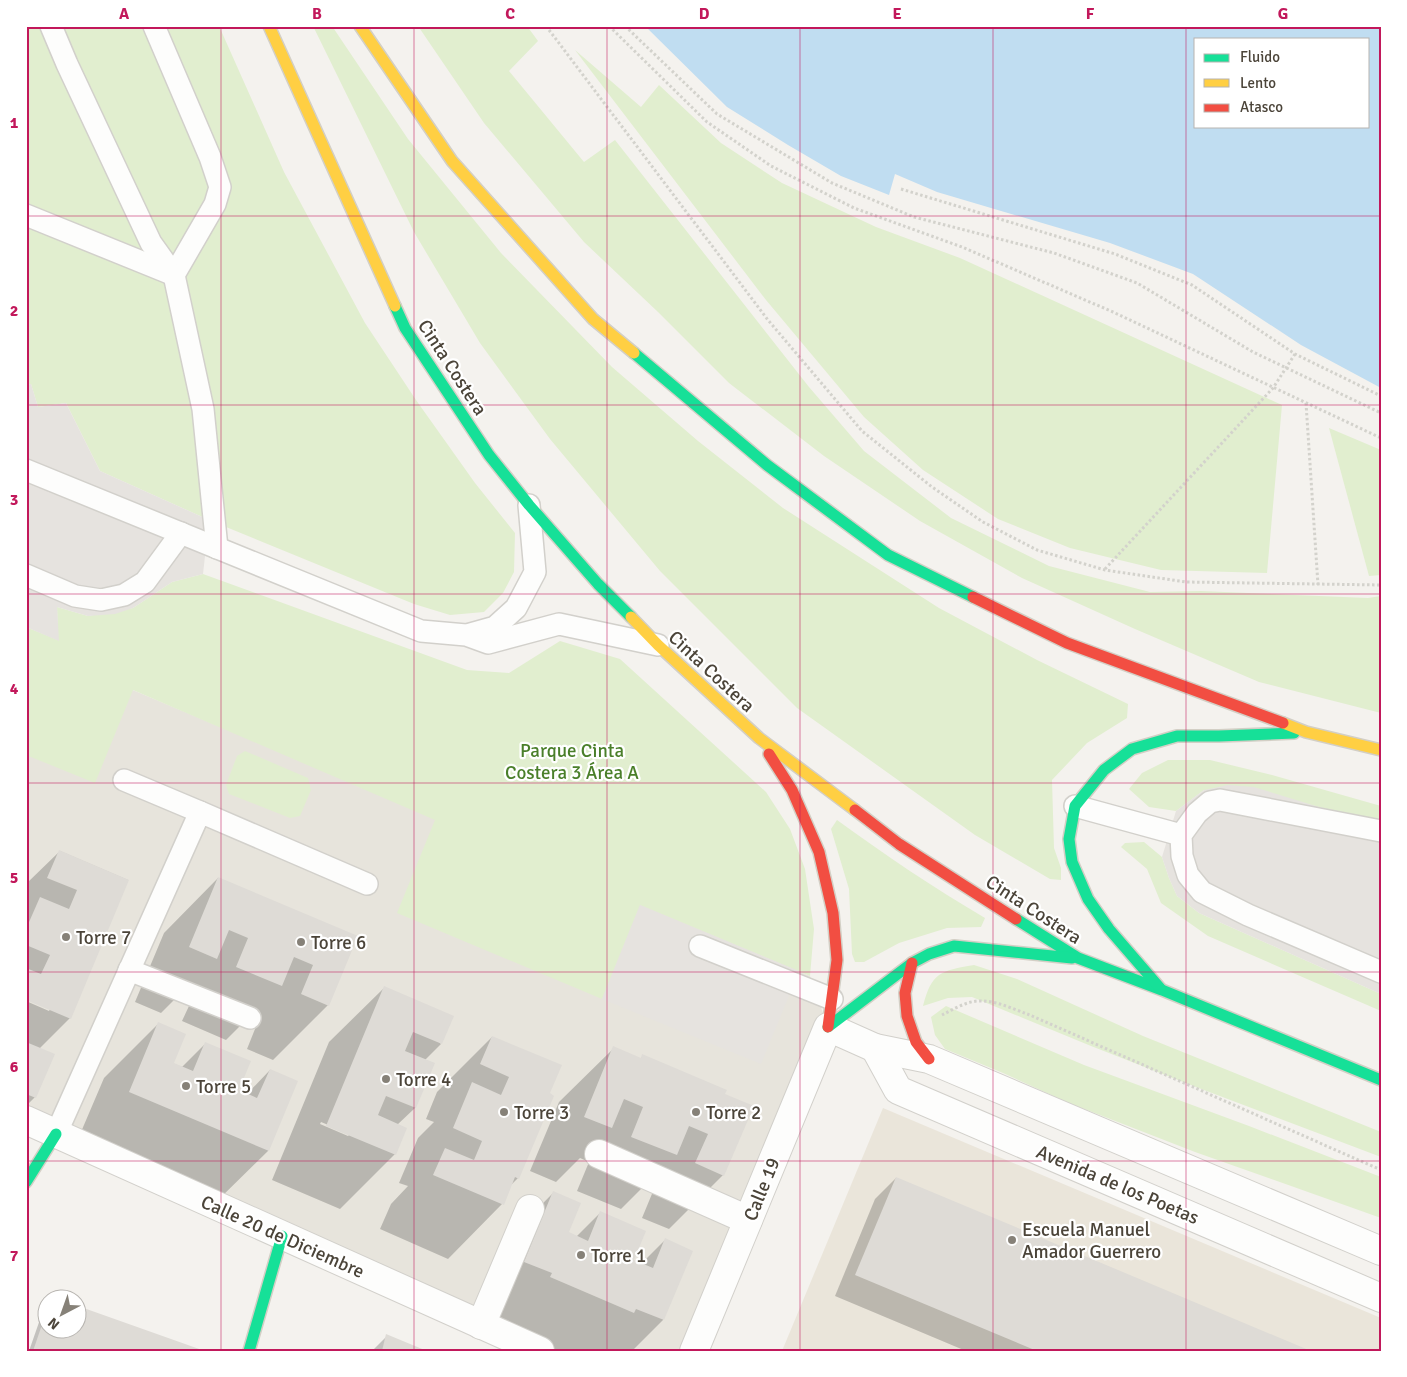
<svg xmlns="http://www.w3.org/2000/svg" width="1407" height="1377" font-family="Signika,sans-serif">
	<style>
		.residential { fill: #e7e4dc }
		.education { fill: #eae5da }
		.green { fill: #e1eecf }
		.parking { fill: #e6e3df }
		.water { fill: #c0ddf1; fill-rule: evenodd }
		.shadow { fill: #0003; fill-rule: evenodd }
		.building { fill: #dedbd6 }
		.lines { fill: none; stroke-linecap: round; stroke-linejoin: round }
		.lane-casing { stroke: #d2d0cb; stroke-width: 24 }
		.street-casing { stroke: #d2d0cb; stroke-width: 30 }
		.fast-casing { stroke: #d3cfc5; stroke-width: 14 }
		.slow-casing { stroke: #d3cfc5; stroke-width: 14 }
		.jam-casing { stroke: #d3cfc5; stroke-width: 14 }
		.path { stroke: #d3d2cc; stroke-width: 3; stroke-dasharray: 2.5 2.5; stroke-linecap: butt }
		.lane { stroke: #fdfdfc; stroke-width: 21 }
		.street { stroke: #fdfdfc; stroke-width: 28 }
		.fast { stroke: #16e098; stroke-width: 11 }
		.slow { stroke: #ffcf43; stroke-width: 11 }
		.jam { stroke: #f24e42; stroke-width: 11 }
		.grid { fill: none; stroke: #c2185b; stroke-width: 1; stroke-opacity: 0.55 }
		.poi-dot { fill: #868178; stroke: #fff; stroke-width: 2 }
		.labels { text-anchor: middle; stroke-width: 4.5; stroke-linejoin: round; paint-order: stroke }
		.street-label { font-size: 19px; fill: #4b4439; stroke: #fff }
		.park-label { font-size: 19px; fill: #4a7f2a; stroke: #fff }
		.poi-label { font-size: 19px; fill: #4b4439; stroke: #fff; text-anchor: start }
		.neatline { fill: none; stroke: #c2185b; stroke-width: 2 }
		.grid-label { font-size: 16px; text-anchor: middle; font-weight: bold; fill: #c2185b }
	</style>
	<rect width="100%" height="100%" fill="#f4f2ee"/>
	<path class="residential" d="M26,645L810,976L828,1027L694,1351H540L26,1120Z"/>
	<path class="education" d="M883,1108L1381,1318V1351H782Z"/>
	<g class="green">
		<path d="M26,26H219L284,172L365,323L416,400L475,483L515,533L514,572L503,593L484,612L450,615L414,604L209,520L100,471L66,403L38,407L31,384L26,385Z"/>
		<path d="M313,26H332L408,139L501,253L612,367L698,441L783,508L939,608L1037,660L1128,704L1127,718L1087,743L1052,780L1054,848L1061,868V880L1050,879L975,835L797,708L660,571L550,439L480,343L414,232Z"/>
		<path d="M418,26H527L538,41L509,71L584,162L615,140L809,387L864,451L951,518L1049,566L1150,592L1201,591L1368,598L1381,596V713L1259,682L1135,629L1022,578L920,521L824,456L729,383L658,312L584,242L484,123Z"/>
		<path d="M575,50L641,107L659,85L721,143L782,183L876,227L960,258L1282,405L1267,573L1161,570L1070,548L998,519L923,470L864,417L766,300Z"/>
		<path d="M1329,428L1381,450V575L1369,576Z"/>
		<path d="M203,574L467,670L509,673L560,641L620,659L766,792L790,829L805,869L814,929L810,976L640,905L602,999L397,913L435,820L133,690L95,783L26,755V627L58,640L57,607L88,616L133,608L172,582Z"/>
		<path d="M245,751L308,778L311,790L300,816L290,818L229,794L226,785L237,756Z"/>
		<path d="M1168,760H1210L1272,775L1381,806V821L1319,807L1204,790L1176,811L1149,807L1129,789L1142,773Z"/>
		<path d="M837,820C885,855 934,888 985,918L981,927L947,928L899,943L864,962H855L852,954L849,889L831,829Z"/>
		<path d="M1144,842L1162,857L1169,878L1177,896L1199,913L1381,994V1011L1208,936L1161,903L1147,869L1121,847L1125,843Z"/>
		<path d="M974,965L1017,979L1143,1036L1381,1132V1157L1196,1087L1091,1046L972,997L948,998L923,1006C932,972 940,971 974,965Z"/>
		<path d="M946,1006L1084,1065L1249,1126L1381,1177V1218L1195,1152L1069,1103L1003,1073L945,1049L935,1035L931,1017Z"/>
	</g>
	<g class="parking">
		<path d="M31,384L38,407L66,403L100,471L209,520L203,574L172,582L133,608L115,614L88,616L57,607L59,641L26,627V385Z"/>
		<path d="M1228,785L1254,787L1319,807L1381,821V994L1199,913L1177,896L1169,878L1162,857L1176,811L1204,790Z"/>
		<path d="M640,905L799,971L761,1064L602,999Z"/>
	</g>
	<path class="water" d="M645,26H1381V388L1301,345L1193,274L1110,243L937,192L895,174L889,195L841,176L788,145L727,107ZM1196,39H1368V126H1196Z"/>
	<g class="shadow">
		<path d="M60,851L128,880L70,1018L39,1049L35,1097L28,1104L26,1103V1001L49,1011L50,1009L26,999V884Z"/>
		<path d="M218,878L357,937L328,1005L273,1060L247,1049L259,1019L250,1016L226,1040L182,1021L195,993L185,989L161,1013L135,1002L164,933Z"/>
		<path d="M384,988L441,1044L425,1060L433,1063L415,1108L397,1125L395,1154L340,1209L272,1180L329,1042ZM321,1122L350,1134L348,1136L320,1124Z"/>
		<path d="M159,1023L172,1063L182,1067L206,1043L237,1091L246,1095L270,1070L296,1082L268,1151L213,1205L75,1146L104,1078Z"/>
		<path d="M492,1037L548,1094L518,1178L511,1185L502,1204L448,1259L380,1229L391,1204L408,1186L399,1183L418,1138L434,1122L426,1119L437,1092Z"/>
		<path d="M614,1048L640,1059L643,1056L725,1090L723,1175L669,1229L642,1218L654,1189L645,1185L621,1209L577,1191L589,1162L580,1158L556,1182L530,1171L559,1102Z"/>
		<path d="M896,1178L1307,1351H966L835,1296L875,1199Z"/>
		<path d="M553,1193L567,1233L576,1237L600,1213L632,1261L641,1264L665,1240L663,1320L632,1351H541L470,1316L499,1248Z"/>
		<path d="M48,1303V1330H78V1307L199,1351H29L45,1305Z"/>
		<path d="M387,1336L424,1351H372Z"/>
	</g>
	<g class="building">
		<path d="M59,850L129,880L71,1019L26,1000V968L41,974L50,955L26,945V929L40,897L69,909L77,890L47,878Z"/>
		<path d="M218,877L358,936L329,1006L301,994L313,965L294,957L282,986L236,967L248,938L229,930L217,959L189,947Z"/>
		<path d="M384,986L454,1016L442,1044L413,1032L405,1051L435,1063L416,1108L386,1096L378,1115L407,1128L396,1155L326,1126Z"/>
		<path d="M158,1022L186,1034L174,1063L193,1071L205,1042L251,1061L239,1090L257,1098L270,1069L298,1081L269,1151L129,1092Z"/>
		<path d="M492,1036L562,1065L550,1093L554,1096L519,1179L515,1177L504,1205L433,1175L445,1148L474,1160L482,1141L453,1128L472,1082L501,1095L509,1077L480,1064Z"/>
		<path d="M26,1042L55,1054L36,1098L26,1094Z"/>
		<path d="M613,1046L641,1058L642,1054L727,1090L725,1094L754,1106L724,1176L695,1163L708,1134L689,1126L677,1155L631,1137L643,1107L624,1099L612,1128L584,1117Z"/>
		<path d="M896,1177L999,1220L1311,1351H1037L855,1275Z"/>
		<path d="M553,1191L581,1203L569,1232L588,1241L600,1211L646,1231L634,1260L653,1268L665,1238L693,1251L664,1320L636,1309L634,1313L550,1277L552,1273L524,1262Z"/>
		<path d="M78,1306L202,1350V1351H33L47,1310L48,1330H78Z"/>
		<path d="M386,1334L427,1351H382Z"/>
	</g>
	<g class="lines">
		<g class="lane-casing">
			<g id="lane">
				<path d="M51,26L67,64L151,243L174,275L203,409L217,548"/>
				<path d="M154,26L210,157L220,187L215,204L174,275"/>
				<path d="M26,215L174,275"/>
				<path d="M26,470L421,631L466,635L488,643L559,624L658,645"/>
				<path d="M26,575L75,596L101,600L124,595L145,582L181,533"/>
				<path d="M470,634L495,627L516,608L535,572L529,505"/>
				<path d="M124,780L200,812"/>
				<path d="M1075,806L1181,835"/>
				<path d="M1381,831L1220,800L1210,802L1197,813L1181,835L1182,856L1188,875L1202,892L1248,915L1381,972"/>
				<path d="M700,946L832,999"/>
				<path d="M129,970L250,1018"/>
				<path d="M56,1134L200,812L367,884"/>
			</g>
		</g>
		<g class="street-casing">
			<g id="street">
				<path d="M875,1048L898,1090L1381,1298"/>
				<path d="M26,1120L540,1351"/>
				<path d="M599,1154L748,1220"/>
				<path d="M481,1325L530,1209"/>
				<path d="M694,1351L828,1027L875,1048L929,1059L1381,1251"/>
			</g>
		</g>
		<g class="fast-casing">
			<g id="fast">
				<path d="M395,306L405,328L489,455L529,505L598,584L631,617"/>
				<path d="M634,353L767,465L888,555L973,597"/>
				<path d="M1016,919L1078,958L1162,990L1381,1080"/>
				<path d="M1160,988L1109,929L1088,899L1072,862L1069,839L1075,806L1104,770L1132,749L1177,736H1219L1294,733"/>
				<path d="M828,1027L912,963L929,954L954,946L1072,958"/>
				<path d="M26,1182L56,1134"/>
				<path d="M249,1351L282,1236"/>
			</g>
		</g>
		<g class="slow-casing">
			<g id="slow">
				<path d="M269,26L395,306"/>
				<path d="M360,26L452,161L593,319L634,353"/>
				<path d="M631,617L658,645L759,738L855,810"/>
				<path d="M1283,723L1306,732L1381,750"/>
			</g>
		</g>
		<g class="jam-casing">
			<g id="jam">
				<path d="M973,597L1067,643L1283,723"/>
				<path d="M769,754L792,790L819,852L833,913L837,960L828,1027"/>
				<path d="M855,810L899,844L1016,919"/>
				<path d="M912,963L905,993L907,1016L916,1042L929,1059"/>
			</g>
		</g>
		<g class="path">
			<path d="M546,26L768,320L862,431L932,487L983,522L1037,550L1105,570L1186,582L1381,585"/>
			<path d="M609,26L707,122L771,166L854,208L962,247L1113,312L1381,438"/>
			<path d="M625,26L717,114L832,183L914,217L1054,253L1137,283L1253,352L1381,413"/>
			<path d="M901,189L1115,254L1192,285L1295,354L1381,396"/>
			<path d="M1306,403L1318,585"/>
			<path d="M1105,569L1273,388L1295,354"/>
			<path d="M942,1015C954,1009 968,1000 982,1001C998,1001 1015,1010 1030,1015L1381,1170"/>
		</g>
		<use href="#lane" class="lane"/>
		<use href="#street" class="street"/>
		<use href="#fast" class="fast"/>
		<use href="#slow" class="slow"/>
		<use href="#jam" class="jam"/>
	</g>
	<path class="grid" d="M221,26V1351M414,26V1351M607,26V1351M800,26V1351M993,26V1351M1186,26V1351M26,216H1381M26,405H1381M26,594H1381M26,783H1381M26,972H1381M26,1161H1381"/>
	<g class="poi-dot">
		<circle cx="66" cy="937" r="5"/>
		<circle cx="301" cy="942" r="5"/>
		<circle cx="386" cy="1079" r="5"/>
		<circle cx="186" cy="1086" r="5"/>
		<circle cx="504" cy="1112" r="5"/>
		<circle cx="696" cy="1112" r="5"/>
		<circle cx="1012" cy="1240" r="5"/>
		<circle cx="581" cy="1255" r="5"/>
	</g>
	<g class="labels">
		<g class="street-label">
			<text transform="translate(453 367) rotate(57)" y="7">Cinta Costera</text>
			<text transform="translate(712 671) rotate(43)" y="7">Cinta Costera</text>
			<text transform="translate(1034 909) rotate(33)" y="7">Cinta Costera</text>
			<text transform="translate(1118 1184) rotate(23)" y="7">Avenida de los Poetas</text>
			<text transform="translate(761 1189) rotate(-68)" y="7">Calle 19</text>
			<text transform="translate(283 1236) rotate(24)" y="7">Calle 20 de Diciembre</text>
		</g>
		<g class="park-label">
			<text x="572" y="757">Parque Cinta<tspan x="572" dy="22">Costera 3 Área A</tspan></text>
		</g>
		<g class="poi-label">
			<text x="76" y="944">Torre 7</text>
			<text x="311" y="949">Torre 6</text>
			<text x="396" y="1086">Torre 4</text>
			<text x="196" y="1093">Torre 5</text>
			<text x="514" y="1119">Torre 3</text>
			<text x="706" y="1119">Torre 2</text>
			<text x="1022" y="1236">Escuela Manuel<tspan x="1022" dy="22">Amador Guerrero</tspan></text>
			<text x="591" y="1262">Torre 1</text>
		</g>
	</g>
	<rect width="1407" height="1377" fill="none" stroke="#ffffff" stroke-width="55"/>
	<rect x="1194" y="38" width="175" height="90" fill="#ffffff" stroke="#b7b4b0"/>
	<rect x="1204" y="54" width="25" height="8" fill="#16e098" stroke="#b7b4b0"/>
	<text x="1240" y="62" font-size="15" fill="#4b4439">Fluido</text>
	<rect x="1204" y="79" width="25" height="8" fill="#ffcf43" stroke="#b7b4b0"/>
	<text x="1240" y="88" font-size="15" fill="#4b4439">Lento</text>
	<rect x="1204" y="104" width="25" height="8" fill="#f24e42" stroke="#b7b4b0"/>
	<text x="1240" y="112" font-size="15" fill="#4b4439">Atasco</text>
	<g transform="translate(62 1314) rotate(221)"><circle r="24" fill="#ffffff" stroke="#b7b4b0"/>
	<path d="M0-4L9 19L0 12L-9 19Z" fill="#868178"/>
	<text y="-8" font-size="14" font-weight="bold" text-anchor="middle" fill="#4b4439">N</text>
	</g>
	<rect x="28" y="28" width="1352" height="1322" class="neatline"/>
	<g class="grid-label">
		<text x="124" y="19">A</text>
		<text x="317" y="19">B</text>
		<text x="510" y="19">C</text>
		<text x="704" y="19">D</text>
		<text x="897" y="19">E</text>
		<text x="1090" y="19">F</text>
		<text x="1283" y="19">G</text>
		<text x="14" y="128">1</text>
		<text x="14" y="316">2</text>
		<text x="14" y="505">3</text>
		<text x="14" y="694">4</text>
		<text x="14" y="883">5</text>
		<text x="14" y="1072">6</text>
		<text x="14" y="1261">7</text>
	</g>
</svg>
